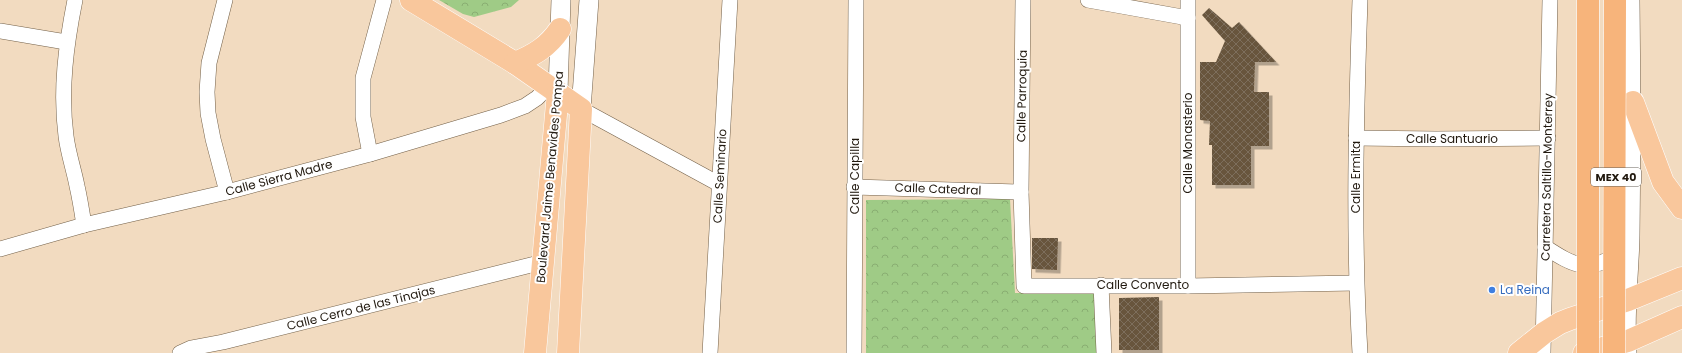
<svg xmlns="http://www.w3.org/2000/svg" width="1682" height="353" font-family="Poppins,sans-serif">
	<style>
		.park { fill: url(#park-crowns) }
		.building { fill: url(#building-cross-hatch); filter: url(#shadow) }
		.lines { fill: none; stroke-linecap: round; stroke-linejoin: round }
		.minor-casing { stroke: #736048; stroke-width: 16 }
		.tertiary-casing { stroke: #736048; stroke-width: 20 }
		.primary-casing { stroke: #fff; stroke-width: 23 }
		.minor { stroke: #fff; stroke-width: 15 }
		.tertiary { stroke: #fff; stroke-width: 19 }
		.primary { stroke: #f9c79c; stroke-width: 22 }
		.trunk-bridge-casing { stroke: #fff; stroke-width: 23; stroke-linecap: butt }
		.trunk-bridge { stroke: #f7b47b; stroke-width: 22 }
		.shop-dot { fill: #3f7fe0; stroke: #fff; stroke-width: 1.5 }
		.labels { text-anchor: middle; stroke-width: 4; stroke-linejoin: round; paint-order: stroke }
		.shield { fill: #fff; stroke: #645e57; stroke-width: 1 }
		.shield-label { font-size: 11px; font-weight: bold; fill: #21190f }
		.street-label { font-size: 12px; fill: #21190f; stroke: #fff }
		.shop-label { font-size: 12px; fill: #366cbe; stroke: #fff; text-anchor: start }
	</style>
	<defs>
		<pattern id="park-crowns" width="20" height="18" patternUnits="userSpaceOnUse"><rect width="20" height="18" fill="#9fcb86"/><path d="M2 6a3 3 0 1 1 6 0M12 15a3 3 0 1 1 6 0" fill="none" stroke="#89ae72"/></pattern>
		<pattern id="building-cross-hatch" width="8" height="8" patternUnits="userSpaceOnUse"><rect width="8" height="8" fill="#68553d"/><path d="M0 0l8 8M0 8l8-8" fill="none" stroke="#7d6e5c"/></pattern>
		<filter id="shadow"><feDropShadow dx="3.5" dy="3.5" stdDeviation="0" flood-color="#0004"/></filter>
	</defs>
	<rect width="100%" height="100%" fill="#f2dbc0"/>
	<g class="park">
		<path d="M439,0H519L511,7L474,17L463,14Z"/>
		<path d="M1010,199L1015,293H1095L1097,353H866V200Z"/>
	</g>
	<g class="building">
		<path d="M1209,8L1232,28L1239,22L1276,62H1255L1254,92H1269V146H1251V185H1212V145H1209L1210,121L1200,120V62H1216L1225,41L1202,15Z"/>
		<path d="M1032,238H1058L1057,270L1032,269Z"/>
		<path d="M1159,297V350H1119V298Z"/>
	</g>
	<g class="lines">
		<g class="minor-casing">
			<g id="minor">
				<path d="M75,0C66,45 60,90 66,136C68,153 74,170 77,186C80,199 82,212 84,225"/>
				<path d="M225,0L209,63L207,92L208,113L213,139L227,192"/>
				<path d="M1023,0L1021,192L1024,286H1188L1356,283"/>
				<path d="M1088,0L1188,18"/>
				<path d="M0,31L66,42"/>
				<path d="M581,109L719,184"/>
				<path d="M1356,138L1436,139L1548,138"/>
				<path d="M370,154L363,117V78L384,0"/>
				<path d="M854,187L1021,192"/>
				<path d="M1545,247C1574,266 1590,275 1621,251"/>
				<path d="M0,249L84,225L227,192L370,154L501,115L525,106L537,98L549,86"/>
				<path d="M1101,285L1104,353"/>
				<path d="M1188,286V0"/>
				<path d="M180,353L191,348L223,342L543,262"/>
				<path d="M710,353L730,0"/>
				<path d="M854,353L856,0"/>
				<path d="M1360,353C1353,235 1356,118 1360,0"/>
				<path d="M1543,353L1550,0"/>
				<path d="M1629,353C1626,314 1631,276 1632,237C1633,158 1633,79 1632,0"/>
			</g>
		</g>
		<g class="tertiary-casing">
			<g id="tertiary">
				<path d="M558,92L561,0"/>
				<path d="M581,109L589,0"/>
			</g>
		</g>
		<g class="primary-casing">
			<g id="primary">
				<path d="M411,0L515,63L581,109L568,353"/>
				<path d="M515,63C534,55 548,47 560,29"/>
				<path d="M1633,102L1663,182L1682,208"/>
				<path d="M535,353L558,92"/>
				<path d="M1519,353L1544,333L1560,323L1570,319L1628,300L1682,278"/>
				<path d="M1584,353L1628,341L1682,317"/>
			</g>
		</g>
		<use href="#minor" class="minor"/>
		<use href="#tertiary" class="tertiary"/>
		<use href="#primary" class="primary"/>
		<g class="trunk-bridge-casing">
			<g id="trunk-bridge">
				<path d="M1588,353V0"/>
				<path d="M1614,353L1615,0"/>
			</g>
		</g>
		<use href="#trunk-bridge" class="trunk-bridge"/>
	</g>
	<circle class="shop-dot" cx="1492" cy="290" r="4"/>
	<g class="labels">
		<rect class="shield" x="1591" y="168" width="50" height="18" rx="3"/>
		<g class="shield-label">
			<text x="1616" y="181">MEX 40</text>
		</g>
		<g class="street-label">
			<text transform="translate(1022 96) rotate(-89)" y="4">Calle Parroquia</text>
			<text x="1452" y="143">Calle Santuario</text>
			<text transform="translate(1188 143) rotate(-90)" y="4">Calle Monasterio</text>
			<text transform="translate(720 176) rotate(-87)" y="4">Calle Seminario</text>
			<text transform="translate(855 176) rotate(-90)" y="4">Calle Capilla</text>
			<text transform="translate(550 177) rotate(-85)" y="4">Boulevard Jaime Benavides Pompa</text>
			<text transform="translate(1356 177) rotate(-90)" y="4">Calle Ermita</text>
			<text transform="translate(1547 177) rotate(-89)" y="4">Carretera Saltillo-Monterrey</text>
			<text transform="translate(279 178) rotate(-15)" y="4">Calle Sierra Madre</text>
			<text transform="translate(938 189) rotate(2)" y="4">Calle Catedral</text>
			<text x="1143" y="289">Calle Convento</text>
			<text transform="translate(361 308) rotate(-14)" y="4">Calle Cerro de las Tinajas</text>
		</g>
		<g class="shop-label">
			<text x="1500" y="294">La Reina</text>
		</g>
	</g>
</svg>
